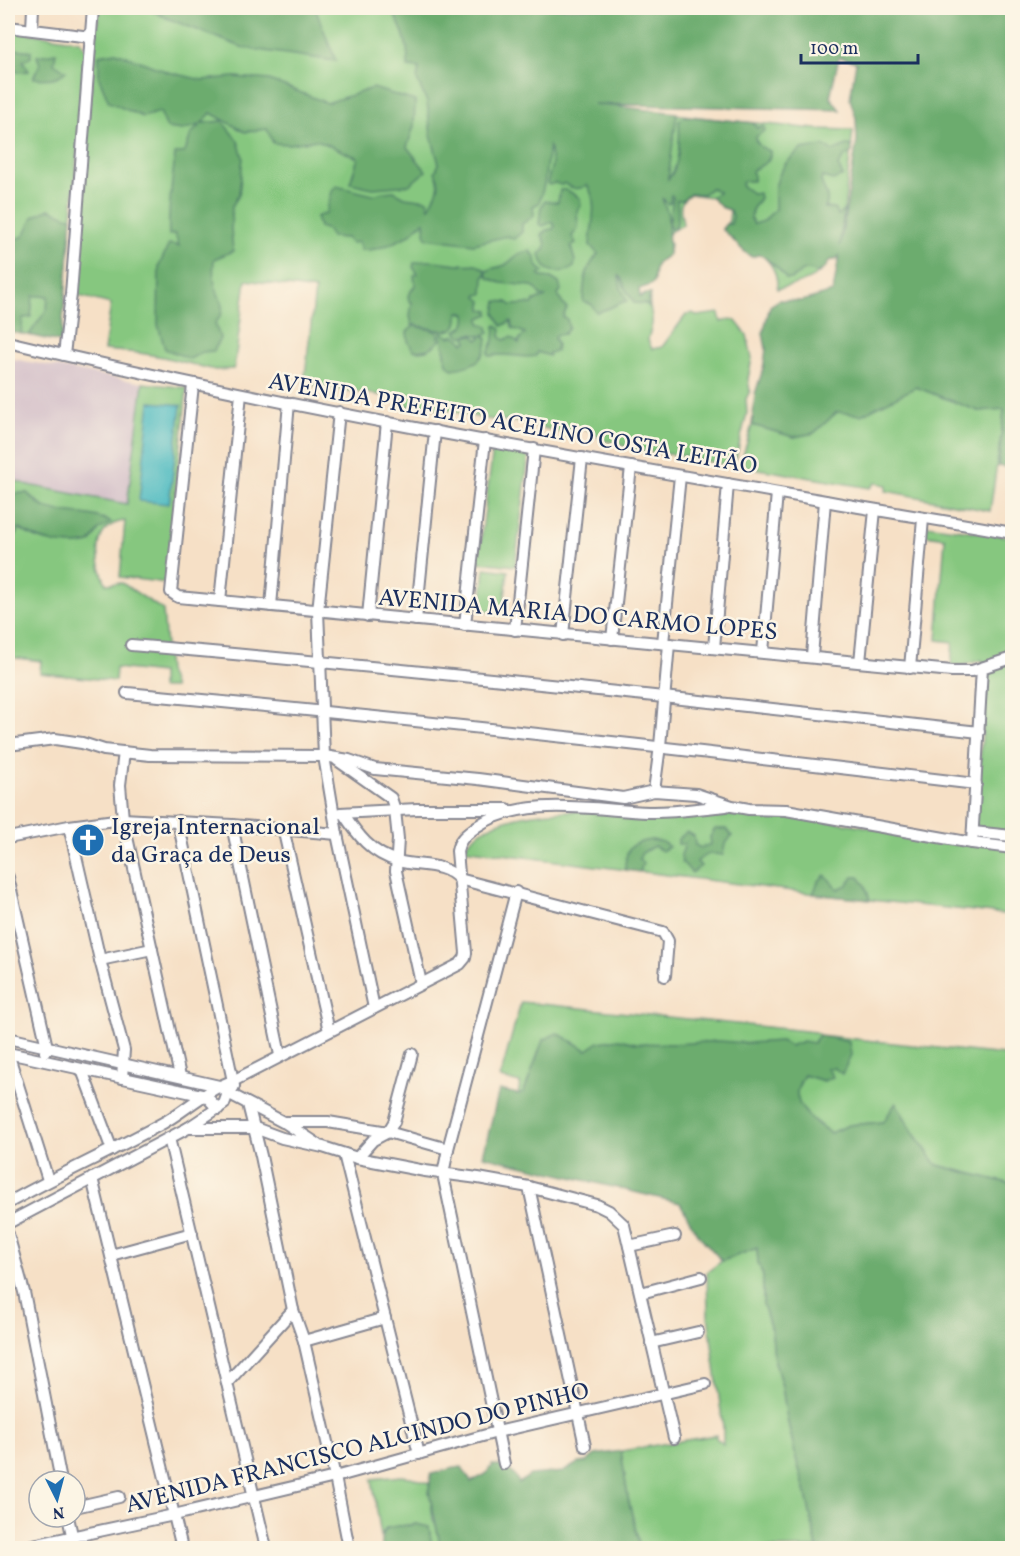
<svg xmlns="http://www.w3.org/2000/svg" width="1020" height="1556" font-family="Vollkorn,serif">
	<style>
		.industrial { fill: #d2bdc8 }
		.green { fill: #86c77f; stroke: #507b6e; stroke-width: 1.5 }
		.forest { fill: #6cac6e; stroke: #446e66; stroke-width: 1.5; fill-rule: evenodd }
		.water { fill: #4ab9c0; stroke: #32748f; stroke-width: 1.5 }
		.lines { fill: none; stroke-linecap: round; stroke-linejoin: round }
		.minor-casing { stroke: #888892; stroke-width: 14 }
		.minor { stroke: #fff; stroke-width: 10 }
		.labels { text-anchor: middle; stroke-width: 5; stroke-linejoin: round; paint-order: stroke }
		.street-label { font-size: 24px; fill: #1b2f5e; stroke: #fcf5e5 }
		.poi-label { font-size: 24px; fill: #1b2f5e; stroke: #fcf5e5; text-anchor: start }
	</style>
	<rect width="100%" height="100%" fill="#fcf5e5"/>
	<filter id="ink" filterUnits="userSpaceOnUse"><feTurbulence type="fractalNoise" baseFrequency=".0167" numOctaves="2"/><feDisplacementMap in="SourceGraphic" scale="12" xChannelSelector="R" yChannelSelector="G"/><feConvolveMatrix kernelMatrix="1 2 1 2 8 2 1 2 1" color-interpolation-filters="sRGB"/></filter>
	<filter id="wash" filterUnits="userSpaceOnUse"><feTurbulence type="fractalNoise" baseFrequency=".008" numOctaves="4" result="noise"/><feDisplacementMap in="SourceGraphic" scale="24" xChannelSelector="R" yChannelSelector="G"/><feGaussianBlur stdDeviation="1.35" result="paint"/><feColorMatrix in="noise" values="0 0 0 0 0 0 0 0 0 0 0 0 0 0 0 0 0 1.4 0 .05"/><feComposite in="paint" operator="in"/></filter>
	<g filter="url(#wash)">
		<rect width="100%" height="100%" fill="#f6e0c6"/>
		<path class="industrial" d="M8,358L143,383L127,504L28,485L8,477Z"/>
		<g class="green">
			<path d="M99,8H465L409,67H419L581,103L717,119L816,129L853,130L839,256L835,260H830C820,279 796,285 777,289C778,274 772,263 760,254L752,257C740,250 733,238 722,229L729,221L730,210L721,207L711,197L690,194C676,205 681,209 683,225L671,231L667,237L670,243L669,254C664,259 656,261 655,268C652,285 659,282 639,289L640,297L646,294H651C646,305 654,314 652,324C651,330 649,334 648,340L652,349L662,347L686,315L693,313L697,316L719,313L721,322L731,319L736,321L747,335L752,358L748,379L750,391L746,399L747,413L735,462C718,467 707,460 690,457C671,454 652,453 633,449C619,446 618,441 602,441L595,433L582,427L577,429L574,436L521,422L485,419L445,409L407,406L401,397C368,395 337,388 304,384L315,290L246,280L234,369L215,370L163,357L139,353L104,350L111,304L75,295C77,263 83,232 85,199C85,192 84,184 84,177C87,120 93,64 99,8Z"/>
			<path d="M8,30L80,41L86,51L61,342L8,331Z"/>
			<path d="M143,383L187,388L166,583L120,577L125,521C91,525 96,561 106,584L122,583L163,610L168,671L174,688H161V673L116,668L115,681L40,673L41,661L8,657V532L16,535L18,528C38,541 66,549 90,543L99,530L67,513L44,507L27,493L8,494V478L28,485L127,504Z"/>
			<path d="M916,387L978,411L1005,409L990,511L886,491L887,485L875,483L870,488L740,466L752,425L794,437L814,433L837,412Z"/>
			<path d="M493,449L529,453L515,566L478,562Z"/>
			<path d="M927,525L1012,537V915L832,896L462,849C502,791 640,816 701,816C732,816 762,813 792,816C852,822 912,836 972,845L988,673L982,660L964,665H951L953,642L937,640L945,538L926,535Z"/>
			<path d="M485,568L508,571L503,613L481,610Z"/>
			<path d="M521,1002L816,1032L819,1035L1004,1055L1012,1024V1184L937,1165L914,1134L896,1103L884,1122L849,1125L830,1133C818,1123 796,1111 797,1093C797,1088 802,1080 804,1075L824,1081L826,1067L834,1068L822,1042L529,1085L524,1089V1102L516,1108L520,1083L500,1078Z"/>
			<path d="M757,1248L758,1262L763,1276V1304L772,1333L774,1359L782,1386L787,1418L797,1462L806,1493L817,1548H640L628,1498L621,1451L716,1435V1438L723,1444V1427L708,1315L707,1272L722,1261Z"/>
			<path d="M401,1476L411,1477L429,1483L433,1519L436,1525L441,1548H432L429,1527L416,1524L386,1528L381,1536L372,1479Z"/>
		</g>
		<g class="forest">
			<path d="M146,8H315L336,61L244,48L169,19Z"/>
			<path d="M389,8H1012V468L998,466L1004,409L978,411L916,387L861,415L837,412L814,433L794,437L752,425L755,394L763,369L766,349L763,333L770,306L779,300L802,301L833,292L839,256L835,260H830L824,269L817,273C805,266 801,272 792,279H786C781,269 769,261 760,254L752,257C740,250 733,238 722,229L726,224H731L733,216L730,210L721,207L711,197L719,192L711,188L703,194H690L682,200H677L678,219L676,226L671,229L669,224L673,197L671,195L670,203L668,204L662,198L668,214L669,254C664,259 656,261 655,268C652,286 659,282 639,289L640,297L646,294H651L649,298V307L646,304L634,303C632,297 627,294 625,288C622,282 624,280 619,276L621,288L627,301C616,303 608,311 596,312L591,304L583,302C584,281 584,271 598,254L590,245C591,225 599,202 587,185C580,190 571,190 565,183L561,185L555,183L549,185L547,183L552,165L549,145L544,185L539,203L533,206L534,216L522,224V232L514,239L507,236L474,244L426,238L424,222C418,225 415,231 409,235C396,242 376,252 361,250L358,242L352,243L346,238L331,237L328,230L319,227L316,217L326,213L332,191L336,186L373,195L383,192L394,191L405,197L427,200L429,208C436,192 443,188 435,172L439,164L431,135L427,102L417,80L419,68L408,67C409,44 403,26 389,8ZM839,57L856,62L850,99L856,118L857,141L840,246L844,210L838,215L834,208H825C831,200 824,190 821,181L822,177L833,180L843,176L838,166L843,158L852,152V146L847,145L832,151L829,148L822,146L801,149L786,163L779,175L775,187V209L764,221L754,224L751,219L752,210L760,198L759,193L753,194L741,185L744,181H753L754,176L752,171C759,164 771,166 770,151L761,147L756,141V137L765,130L763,126L757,128L753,123L746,122L686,116L679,121C680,137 680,168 668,179L677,113L594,104L840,110L830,97Z"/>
			<path d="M17,49L31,51V57L23,61L29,71L18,72L8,67V55Z"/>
			<path d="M116,52L168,72L202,80L235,77L269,80L327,103L373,88L415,101L414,126L407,147L426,171L409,185L373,188L350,183L358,158L317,140L289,144L273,143L267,129L245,132L211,113L202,123L222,121L238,141L243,157L239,195L232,206L231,228L233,251L214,259C213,269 213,279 216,288C221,303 228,310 215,323L220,338L214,351L202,352L190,359L165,349L158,325L159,266L169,244L179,246L175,234L169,235C167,208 173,181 175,154L185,152L191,134L200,125L182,130L167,128L160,112L143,117L109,102L99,78V55Z"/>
			<path d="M56,53L54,63L66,71C57,80 46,79 33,78L40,64L37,56Z"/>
			<path d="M560,190H567L580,198L581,206L577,211L578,229L572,236L576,243L571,247L575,261L574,267C566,273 547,275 543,263C541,260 541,257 540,253L545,250L546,244L542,235L546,230L553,229L555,226L552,222L543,226L539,224L541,207L545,201L558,202Z"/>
			<path d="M49,209L72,218L61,342L29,335L47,309L48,296H33L31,317L23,318L21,334L8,331V242L24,236L33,217Z"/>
			<path d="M530,251L534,255L538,267L544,272L539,274L541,277L551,278L559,283L561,290L558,294L562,303L567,308L563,317L567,319L569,328L564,334L556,335L554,338L557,343L556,351L549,353V356L537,352L536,356C520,359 508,352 490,356L488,353L494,340L495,326L497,325L501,330L500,336L504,340L511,337L519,343V340L525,333L512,328L511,321L502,326L495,313L497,301L507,302L511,305L532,304L534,301L546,297L540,296L538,291L532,286L501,283L488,278L486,272L484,277L483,294L478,295L477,297L482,301V309L489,311V314L480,318V323L488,327L489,332L484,335L487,339C486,362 472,366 452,369L447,364L442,338C435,347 425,353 413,350L408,341L407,332L415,325C423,330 431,327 438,333L439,337L442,332L449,337L455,335L464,343L467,342L466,336L473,335L478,340L482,336L471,334L461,337L456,331C463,327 468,324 466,314L459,312C457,317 459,322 456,326C448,337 423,325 412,325L410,316L412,302L409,301L408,296L415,285L414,275L418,274L413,267L414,263C435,257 455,267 476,264L487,271C492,267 499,268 505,265C517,258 513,253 530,251Z"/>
			<path d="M27,493C32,498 39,505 46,508C67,516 91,511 111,522L99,530L90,543C66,549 39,541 18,528L16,535L8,532V494Z"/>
			<path d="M715,829H726L732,836L725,844L723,855C712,853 705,853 697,862L701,866L692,873L682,862L681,855L685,844H678V839L687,832L694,836L695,845L701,848L711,844L710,837Z"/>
			<path d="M652,840L663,842L669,847L662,851L654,846L642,853L639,859L643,863L640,872L625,870C625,848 631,842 652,840Z"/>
			<path d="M825,875L838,889L847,885L853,877H859L865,885L870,900L813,894L818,882Z"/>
			<path d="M557,1033L587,1050L599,1042L619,1039L636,1043L676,1044L718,1041L748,1043L781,1041L790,1046L803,1041L813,1043L819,1035L849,1042L851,1055L842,1074L834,1068H827L833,1077L824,1081L804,1075C801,1080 797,1088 797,1093C797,1111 818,1124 830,1133L849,1125L883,1122L896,1103L914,1134L937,1165L1012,1184V1548H817L806,1493L797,1462L787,1418L782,1386L774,1359L772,1333L763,1304V1276L758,1262L757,1248L722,1261L696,1232L680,1203L483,1156L499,1090L518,1094L524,1092L543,1040Z"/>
			<path d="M621,1451L628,1498L640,1548H441L429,1492L431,1474C443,1472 449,1468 462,1467L471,1482L486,1474L492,1465C506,1465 513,1471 519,1483L530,1475L563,1472L578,1463L586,1462L595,1455Z"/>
			<path d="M416,1524L429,1527L432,1548H382C380,1519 396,1529 416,1524Z"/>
		</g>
		<path class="water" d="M150,402L181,405L169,504L139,501Z"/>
	</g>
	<g filter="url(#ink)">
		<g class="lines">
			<g class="minor-casing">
				<g id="minor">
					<path d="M8,27L91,37"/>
					<path d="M32,29L33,8"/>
					<path d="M8,342C276,406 548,453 820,500C884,512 949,521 1012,533"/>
					<path d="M64,355L71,294L93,8"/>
					<path d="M193,385L171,592L178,597L952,671H972L1012,658"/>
					<path d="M339,412L318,611L324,756L337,834L374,1008"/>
					<path d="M220,601L241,394"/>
					<path d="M271,606L289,403"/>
					<path d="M368,616L387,422"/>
					<path d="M416,620L435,431"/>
					<path d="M465,625L485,440"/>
					<path d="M515,630L534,449"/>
					<path d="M563,635L582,458"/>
					<path d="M612,639L631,467"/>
					<path d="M663,643L680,476"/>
					<path d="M131,645C414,669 696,700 979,732"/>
					<path d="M714,648L728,484"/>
					<path d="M763,652L777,493"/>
					<path d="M812,656L825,501"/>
					<path d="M860,662L875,510"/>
					<path d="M910,668L923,519"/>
					<path d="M127,693C410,719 693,750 976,784"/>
					<path d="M8,745L55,739L82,743L104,750L150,755L324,756L349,760L375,769L478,779L623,798L654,791L696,794L732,806L749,809L786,810L972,843L1012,848"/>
					<path d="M124,752L120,785L123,819L180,1076"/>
					<path d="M337,760L391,798L395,810L398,839L396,871L421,983"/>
					<path d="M654,791L660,746L669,644"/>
					<path d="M340,813L417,809H507"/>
					<path d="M343,813C357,834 371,854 398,861C418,867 444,862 459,879L663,932L668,941L665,976"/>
					<path d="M178,821L234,1086"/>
					<path d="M232,825L280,1055"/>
					<path d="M69,826L100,960L124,1050L122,1078"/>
					<path d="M283,828L329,1031"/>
					<path d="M973,832L1012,836"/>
					<path d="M8,838L69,826L123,819L232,825L337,834"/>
					<path d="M972,843L982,668"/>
					<path d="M8,877L47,1047L45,1052"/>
					<path d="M100,960L152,949"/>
					<path d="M8,1038L219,1086L228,1093L283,1122H328L388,1132L448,1149"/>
					<path d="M8,1053L206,1096L218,1109"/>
					<path d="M8,1053L48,1180"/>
					<path d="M82,1070L112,1150"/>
					<path d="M248,1104L261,1156L293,1310L304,1341L335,1477L349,1548"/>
					<path d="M284,1122L316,1143"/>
					<path d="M188,1128H255L282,1138L323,1147L357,1158L425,1171L478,1178L529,1187L597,1205L609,1211L624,1225L674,1438"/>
					<path d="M169,1138L266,1548"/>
					<path d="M344,1154L419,1454"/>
					<path d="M357,1158L373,1140L388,1132L394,1122L412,1054"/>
					<path d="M92,1178L182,1548"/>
					<path d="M529,1187L585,1446"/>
					<path d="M8,1203C58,1175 112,1151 163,1123C186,1110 207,1089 233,1081L460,964L465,958L466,953L457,851C459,839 466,835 476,827C522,795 595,810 648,812C674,813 701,808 726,806"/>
					<path d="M8,1223L188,1128L224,1104L228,1093L233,1088"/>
					<path d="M8,1234L24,1292L61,1481"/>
					<path d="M629,1246L675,1236"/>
					<path d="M111,1255L192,1233"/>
					<path d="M641,1293L701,1277"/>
					<path d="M304,1341L385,1318"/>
					<path d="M651,1343L698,1332"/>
					<path d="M227,1383L293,1310"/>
					<path d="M504,1464L443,1174L448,1149L516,892"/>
					<path d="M75,1507L119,1497"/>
					<path d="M68,1517L75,1548"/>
					<path d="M19,1548L174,1515L335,1477L497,1432L705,1384"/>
				</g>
			</g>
			<use href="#minor" class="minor"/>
		</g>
	</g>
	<defs>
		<g id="church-disc" transform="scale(1.725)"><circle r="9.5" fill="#1f6fb2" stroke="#fcf5e5"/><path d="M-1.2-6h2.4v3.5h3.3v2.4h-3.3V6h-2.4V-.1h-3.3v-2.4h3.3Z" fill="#fff"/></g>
	</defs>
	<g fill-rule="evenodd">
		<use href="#church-disc" x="88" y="840"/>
	</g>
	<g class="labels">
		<g class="street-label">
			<text transform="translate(513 423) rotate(10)" y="8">AVENIDA PREFEITO ACELINO COSTA LEITÃO</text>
			<text transform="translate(578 614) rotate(5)" y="8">AVENIDA MARIA DO CARMO LOPES</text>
			<text transform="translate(357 1447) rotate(-14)" y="8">AVENIDA FRANCISCO ALCINDO DO PINHO</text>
		</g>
		<g class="poi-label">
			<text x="111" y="834">Igreja Internacional<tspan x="111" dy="28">da Graça de Deus</tspan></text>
		</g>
	</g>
	<rect width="1020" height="1556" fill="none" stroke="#fcf5e5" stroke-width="30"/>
	<g transform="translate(57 1499) rotate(174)"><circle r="28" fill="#fcf5e5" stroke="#a2a6af" stroke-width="1.5"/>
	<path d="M0-4.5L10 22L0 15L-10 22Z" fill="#1f6fb2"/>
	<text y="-9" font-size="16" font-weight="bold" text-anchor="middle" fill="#1b2f5e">N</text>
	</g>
	<path d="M801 54v9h117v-9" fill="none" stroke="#1b2f5e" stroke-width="3"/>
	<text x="810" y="54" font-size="18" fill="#1b2f5e" stroke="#fcf5e5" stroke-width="4.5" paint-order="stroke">100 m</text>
</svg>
